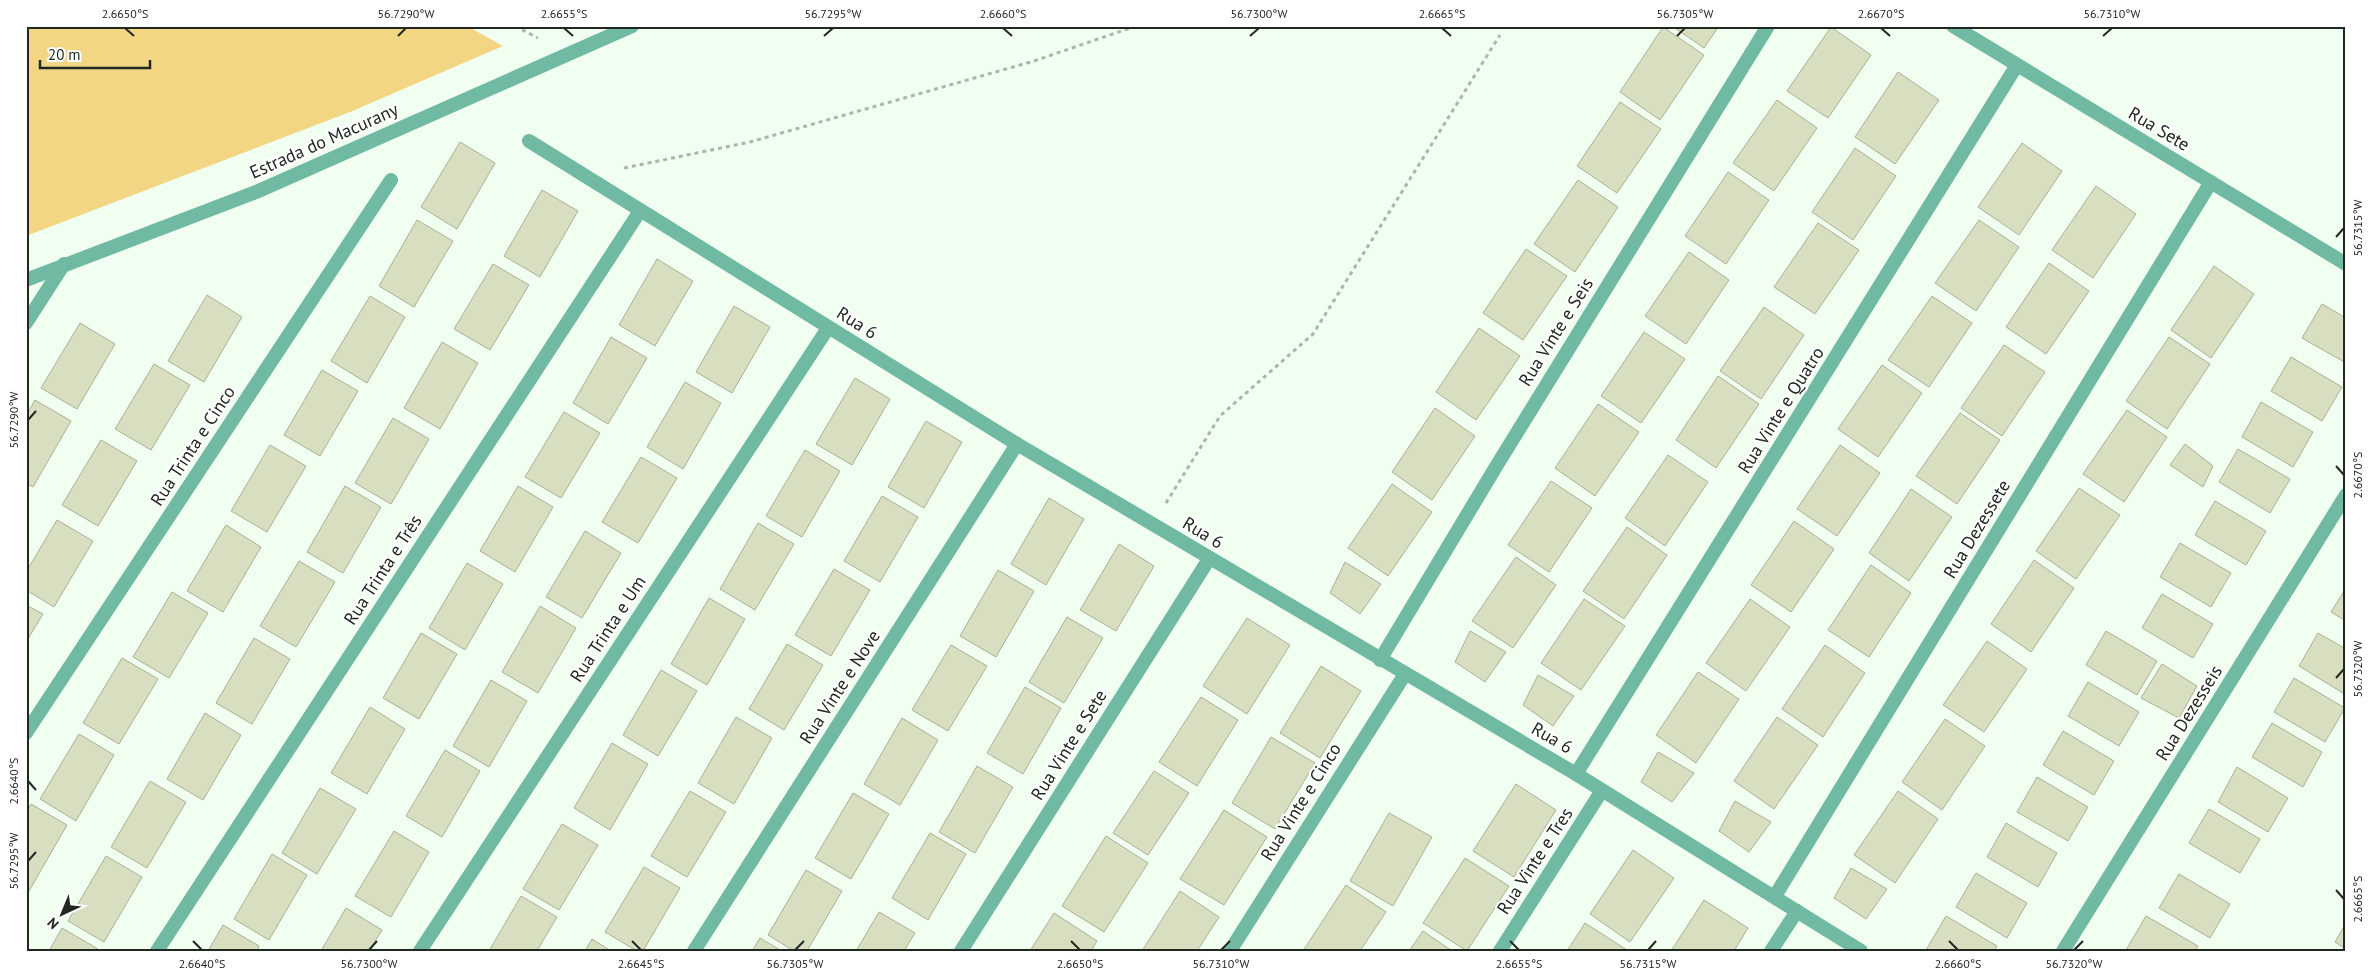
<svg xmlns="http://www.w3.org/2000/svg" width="2372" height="977" font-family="'PT Sans',sans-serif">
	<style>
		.green { fill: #f2d684 }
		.building { fill: #d8dfc1; stroke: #aab094 }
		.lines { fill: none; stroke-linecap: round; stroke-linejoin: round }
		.path { stroke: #aab6a9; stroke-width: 3; stroke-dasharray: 4 4; stroke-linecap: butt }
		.minor { stroke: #70b9a2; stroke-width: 14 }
		.tertiary { stroke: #70b9a2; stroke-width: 14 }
		.ticks { fill: none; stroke: #202820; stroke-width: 2 }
		.labels { text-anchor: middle; stroke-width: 4.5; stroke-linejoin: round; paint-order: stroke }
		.street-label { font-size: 18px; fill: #202820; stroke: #fff }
		.neatline { fill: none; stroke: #202820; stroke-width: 2 }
		.ticks-label { font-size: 12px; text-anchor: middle; fill: #202820 }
	</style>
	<rect width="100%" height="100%" fill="#f1fff0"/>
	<path class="green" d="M26,26H467L503,46L350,112L26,236Z"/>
	<g class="building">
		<path d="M1672,26H1719L1704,48Z"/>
		<path d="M1663,27L1704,55L1660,120L1620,92Z"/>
		<path d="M1831,27L1871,55L1828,118L1787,91Z"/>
		<path d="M1898,72L1939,100L1895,164L1855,137Z"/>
		<path d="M1777,100L1817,128L1774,191L1733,163Z"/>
		<path d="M1620,102L1661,129L1617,193L1577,166Z"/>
		<path d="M460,142L495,163L457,229L421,207Z"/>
		<path d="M2022,143L2062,171L2019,235L1978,207Z"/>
		<path d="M1855,148L1896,176L1853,240L1812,212Z"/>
		<path d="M1728,172L1769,200L1726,264L1685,236Z"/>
		<path d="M1578,180L1618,207L1575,272L1534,244Z"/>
		<path d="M2096,186L2136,214L2093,278L2052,250Z"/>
		<path d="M542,190L578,211L540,277L504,256Z"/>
		<path d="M417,220L453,241L414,307L379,286Z"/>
		<path d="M1979,220L2019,247L1976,311L1935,283Z"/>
		<path d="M1818,223L1859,250L1815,314L1774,287Z"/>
		<path d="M1526,249L1567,276L1523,340L1483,313Z"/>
		<path d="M1689,252L1729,280L1686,344L1645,316Z"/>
		<path d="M657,259L693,281L655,346L619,325Z"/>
		<path d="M2049,263L2089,291L2046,354L2006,327Z"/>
		<path d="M493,264L529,285L490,350L454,329Z"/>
		<path d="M2214,266L2254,294L2211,358L2171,330Z"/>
		<path d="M207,295L242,317L204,382L168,361Z"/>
		<path d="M370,296L405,317L367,383L331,361Z"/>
		<path d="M1932,296L1972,323L1929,387L1888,360Z"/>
		<path d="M2322,304L2346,318V363L2302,338Z"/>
		<path d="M734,306L770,327L732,393L696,372Z"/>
		<path d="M1764,307L1804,335L1761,399L1720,371Z"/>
		<path d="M80,323L115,344L77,409L41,388Z"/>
		<path d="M1479,328L1520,356L1476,420L1436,392Z"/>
		<path d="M1644,332L1685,359L1641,423L1601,396Z"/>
		<path d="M611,337L647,358L608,424L573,403Z"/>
		<path d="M2169,337L2210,364L2167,429L2126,401Z"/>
		<path d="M442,342L478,363L440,429L404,408Z"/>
		<path d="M2004,345L2045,372L2002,436L1961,408Z"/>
		<path d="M2291,357L2342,387L2322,421L2271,391Z"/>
		<path d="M154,364L190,385L151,450L115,429Z"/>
		<path d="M1882,365L1922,393L1878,457L1838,429Z"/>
		<path d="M322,370L358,391L320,456L284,435Z"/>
		<path d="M1718,376L1759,404L1716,468L1676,440Z"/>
		<path d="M855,378L890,399L852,465L816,444Z"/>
		<path d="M685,382L721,403L683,469L647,447Z"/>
		<path d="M35,400L71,421L33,487L26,483V416Z"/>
		<path d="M2261,402L2313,432L2293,467L2242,437Z"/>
		<path d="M1598,404L1639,432L1595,496L1555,468Z"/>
		<path d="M1435,408L1475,436L1432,500L1392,472Z"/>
		<path d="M2127,410L2167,437L2124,502L2083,474Z"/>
		<path d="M564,412L600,433L561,498L525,477Z"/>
		<path d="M1960,413L2000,440L1957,504L1916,476Z"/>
		<path d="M393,418L429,439L391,504L355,483Z"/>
		<path d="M926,421L962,442L924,508L888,487Z"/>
		<path d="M101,440L137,461L98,526L62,505Z"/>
		<path d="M2185,444L2213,466L2203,487L2170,465Z"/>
		<path d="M270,445L306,466L267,532L231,511Z"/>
		<path d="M1840,445L1880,473L1837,536L1797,509Z"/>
		<path d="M2238,449L2290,479L2270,513L2219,482Z"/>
		<path d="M805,450L840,471L802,537L766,516Z"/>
		<path d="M1668,455L1708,482L1665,546L1625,518Z"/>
		<path d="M641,457L677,478L638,543L602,522Z"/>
		<path d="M1551,481L1592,508L1549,572L1508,545Z"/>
		<path d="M1392,484L1432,512L1388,576L1348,548Z"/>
		<path d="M345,486L381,507L343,573L307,552Z"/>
		<path d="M518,486L553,507L515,572L480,551Z"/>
		<path d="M2079,488L2120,515L2076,579L2036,551Z"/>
		<path d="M1911,489L1952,517L1909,581L1869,553Z"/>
		<path d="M882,496L918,517L880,582L844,561Z"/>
		<path d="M1049,498L1084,519L1046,585L1011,564Z"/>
		<path d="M2215,501L2266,531L2246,565L2195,535Z"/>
		<path d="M57,520L93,541L54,607L26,590V572Z"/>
		<path d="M1794,521L1834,549L1791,612L1751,585Z"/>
		<path d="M758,523L794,544L755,610L720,589Z"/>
		<path d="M226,525L261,547L223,612L187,591Z"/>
		<path d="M1627,527L1667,555L1624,619L1583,591Z"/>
		<path d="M585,531L621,553L582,618L546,597Z"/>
		<path d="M2180,543L2231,573L2211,607L2160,577Z"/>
		<path d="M1119,544L1154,566L1116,631L1080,610Z"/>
		<path d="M1516,557L1556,585L1513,648L1472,621Z"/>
		<path d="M2034,560L2074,588L2031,652L1991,624Z"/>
		<path d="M299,561L335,582L296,647L260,626Z"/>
		<path d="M1345,562L1381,584L1360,614L1330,593Z"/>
		<path d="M467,563L503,584L465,650L429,628Z"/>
		<path d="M1871,565L1911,593L1869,657L1828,630Z"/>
		<path d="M834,569L870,590L831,656L795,635Z"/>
		<path d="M998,570L1034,591L996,657L960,636Z"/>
		<path d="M2346,588V621L2331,612Z"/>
		<path d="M172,592L208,613L169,678L133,657Z"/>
		<path d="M2162,594L2213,624L2193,658L2142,628Z"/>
		<path d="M709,598L745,619L707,685L671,664Z"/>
		<path d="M1584,599L1625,626L1581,690L1541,663Z"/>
		<path d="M1750,599L1790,627L1746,691L1706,663Z"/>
		<path d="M26,605L43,614L26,642Z"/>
		<path d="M540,606L576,628L538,693L502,672Z"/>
		<path d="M1067,617L1103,638L1064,703L1029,682Z"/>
		<path d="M1247,618L1290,645L1247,714L1203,686Z"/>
		<path d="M1470,631L1506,652L1485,682L1455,662Z"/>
		<path d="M2106,631L2157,661L2137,695L2086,665Z"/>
		<path d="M421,633L457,654L419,719L383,698Z"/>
		<path d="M2318,633L2346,649V695L2299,666Z"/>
		<path d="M254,638L290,659L252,724L216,703Z"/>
		<path d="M1987,641L2027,669L1984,732L1943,705Z"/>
		<path d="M787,644L823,665L784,730L749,709Z"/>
		<path d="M951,645L987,666L948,731L912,710Z"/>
		<path d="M1825,645L1865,673L1823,737L1782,709Z"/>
		<path d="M122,658L158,679L119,744L83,723Z"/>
		<path d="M2162,664L2197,686L2179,718L2141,698Z"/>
		<path d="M1321,666L1361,691L1320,758L1280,733Z"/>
		<path d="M661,670L697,691L658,756L623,735Z"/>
		<path d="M1698,672L1739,699L1696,763L1656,735Z"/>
		<path d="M1538,675L1574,696L1553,726L1523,705Z"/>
		<path d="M2294,678L2345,708L2325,742L2274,712Z"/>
		<path d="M491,680L527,701L489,767L453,746Z"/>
		<path d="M2088,682L2139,712L2119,746L2068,716Z"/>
		<path d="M1025,687L1061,708L1023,774L987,753Z"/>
		<path d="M1201,697L1238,720L1197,786L1159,762Z"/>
		<path d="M370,707L405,729L367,794L331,773Z"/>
		<path d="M205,713L241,735L203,800L167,779Z"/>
		<path d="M736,717L772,738L734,804L698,783Z"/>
		<path d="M1777,717L1818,745L1774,809L1734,781Z"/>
		<path d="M902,718L938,740L900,805L864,784Z"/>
		<path d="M1945,719L1985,746L1942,810L1902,782Z"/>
		<path d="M2272,723L2322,752L2303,787L2252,757Z"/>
		<path d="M2063,731L2114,761L2094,795L2043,765Z"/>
		<path d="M79,734L114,755L76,821L40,799Z"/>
		<path d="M1271,737L1315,763L1275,829L1232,803Z"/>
		<path d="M612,743L648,764L610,830L574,808Z"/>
		<path d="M445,750L480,771L442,837L406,816Z"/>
		<path d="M1658,752L1694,773L1672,802L1641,782Z"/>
		<path d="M977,766L1013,787L975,853L939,832Z"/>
		<path d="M2237,767L2288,798L2268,832L2218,802Z"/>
		<path d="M1154,771L1189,793L1148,855L1113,833Z"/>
		<path d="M2037,777L2088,807L2068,841L2017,812Z"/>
		<path d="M150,781L186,802L147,868L111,847Z"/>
		<path d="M1516,784L1556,810L1514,877L1473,851Z"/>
		<path d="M320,788L356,809L317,874L282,853Z"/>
		<path d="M690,791L726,812L687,877L651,856Z"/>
		<path d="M1898,791L1938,819L1895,883L1854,855Z"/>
		<path d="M853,793L889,814L851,879L815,858Z"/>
		<path d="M1735,801L1771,822L1749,852L1719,831Z"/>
		<path d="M31,804L67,825L29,891L26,889V813Z"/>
		<path d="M2209,809L2260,839L2240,873L2189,843Z"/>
		<path d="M1224,810L1267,837L1224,905L1180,879Z"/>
		<path d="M1389,813L1432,837L1393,906L1350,881Z"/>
		<path d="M2006,823L2057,853L2038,887L1987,857Z"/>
		<path d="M562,824L598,845L559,910L523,889Z"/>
		<path d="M394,831L429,852L391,917L355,896Z"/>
		<path d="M930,833L966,854L928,920L892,898Z"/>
		<path d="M1106,836L1148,863L1104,932L1062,906Z"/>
		<path d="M1633,850L1674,878L1630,942L1590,914Z"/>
		<path d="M272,854L307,875L269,940L234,919Z"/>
		<path d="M106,856L142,877L104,942L68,921Z"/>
		<path d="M1465,858L1509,886L1467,951L1423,923Z"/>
		<path d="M644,867L680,888L643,951H637L605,932Z"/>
		<path d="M1851,868L1887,889L1866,919L1834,898Z"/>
		<path d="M806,870L842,891L807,951H794L768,935Z"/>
		<path d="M1976,873L2027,903L2007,938L1956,907Z"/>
		<path d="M2179,874L2230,904L2210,938L2159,908Z"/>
		<path d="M1346,885L1386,912L1360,951H1303Z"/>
		<path d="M1180,891L1219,917L1197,951H1142Z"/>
		<path d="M521,896L557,917L537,951H489Z"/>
		<path d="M1704,900L1748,928L1734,951H1671Z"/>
		<path d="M346,908L382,930L369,951H321Z"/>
		<path d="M879,912L915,933L904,951H856Z"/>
		<path d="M1054,913L1097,941L1091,951H1030Z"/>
		<path d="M1946,916L1997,946L1994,951L1926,950Z"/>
		<path d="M2146,916L2198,946L2195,951L2126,950Z"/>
		<path d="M1585,923L1627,950L1626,951H1567Z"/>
		<path d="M2346,923V949L2335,942Z"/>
		<path d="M223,925L259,946L257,951H208Z"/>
		<path d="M62,928L98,949L97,951H49Z"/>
		<path d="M1423,931L1452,951H1409Z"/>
		<path d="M760,938L782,951H752Z"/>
		<path d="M592,939L611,951H585Z"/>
	</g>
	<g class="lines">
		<g class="path">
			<path d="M515,26L538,38"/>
			<path d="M624,168L750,142L1034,61L1136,26"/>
			<path d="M1166,503L1220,416L1313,334L1500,35"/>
		</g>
		<g class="minor">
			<path d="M1953,26L2346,264"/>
			<path d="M529,141L1017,444L1576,774L1861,951"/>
			<path d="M26,323L64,264"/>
			<path d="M1380,660L1497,465L1768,26"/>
			<path d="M26,733L391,180"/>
			<path d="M1576,774L2017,65"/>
			<path d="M1775,896L2211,182"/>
			<path d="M157,951L640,211"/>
			<path d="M420,951L828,328"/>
			<path d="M694,951L1017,444"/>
			<path d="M961,951L1209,559"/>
			<path d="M1230,951L1405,674"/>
			<path d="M1500,951L1601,792"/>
			<path d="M1771,951L1797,911"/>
			<path d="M2063,951L2346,495"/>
		</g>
		<path class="tertiary" d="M26,280L256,192L632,26"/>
	</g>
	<path class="ticks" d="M125,28L134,36M564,28L573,36M1003,28L1012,36M1442,28L1451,36M1881,28L1890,36M398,36L406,28M824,36L833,28M1250,36L1259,28M1677,36L1685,28M2103,36L2112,28M2336,237L2344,228M28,420L36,411M2336,466L2344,475M2336,678L2344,669M28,781L36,790M28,861L36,852M2336,890L2344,899M193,941L202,950M632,941L641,950M1071,941L1080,950M1510,941L1519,950M1949,941L1958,950M369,950L377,941M795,950L804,941M1221,950L1230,941M1648,950L1656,941M2074,950L2083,941"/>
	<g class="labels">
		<g class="street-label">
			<text transform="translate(2159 129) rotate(31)" y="6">Rua Sete</text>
			<text transform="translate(324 141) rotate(-24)" y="6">Estrada do Macurany</text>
			<text transform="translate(857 323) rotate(32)" y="6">Rua 6</text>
			<text transform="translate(1556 332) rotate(-58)" y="6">Rua Vinte e Seis</text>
			<text transform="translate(1781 410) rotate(-58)" y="6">Rua Vinte e Quatro</text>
			<text transform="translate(193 446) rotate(-57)" y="6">Rua Trinta e Cinco</text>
			<text transform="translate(1977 529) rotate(-59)" y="6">Rua Dezessete</text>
			<text transform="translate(1203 533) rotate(31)" y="6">Rua 6</text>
			<text transform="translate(383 570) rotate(-57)" y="6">Rua Trinta e Três</text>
			<text transform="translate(608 629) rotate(-57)" y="6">Rua Trinta e Um</text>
			<text transform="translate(840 687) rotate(-57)" y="6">Rua Vinte e Nove</text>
			<text transform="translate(2189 713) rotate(-58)" y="6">Rua Dezesseis</text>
			<text transform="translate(1552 738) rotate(30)" y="6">Rua 6</text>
			<text transform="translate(1069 745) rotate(-58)" y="6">Rua Vinte e Sete</text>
			<text transform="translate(1301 802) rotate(-58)" y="6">Rua Vinte e Cinco</text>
			<text transform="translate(1535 861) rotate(-57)" y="6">Rua Vinte e Tres</text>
		</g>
	</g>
	<rect width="2372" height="977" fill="none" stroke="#ffffff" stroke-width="55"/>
	<g transform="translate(62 914) rotate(224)" stroke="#ffffff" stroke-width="4" paint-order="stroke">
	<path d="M0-4L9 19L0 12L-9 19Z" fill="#202820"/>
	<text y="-8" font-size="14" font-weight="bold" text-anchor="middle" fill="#202820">N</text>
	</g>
	<path d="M40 60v8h110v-8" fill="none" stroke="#202820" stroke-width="2.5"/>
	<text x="48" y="60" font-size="15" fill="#202820" stroke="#ffffff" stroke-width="4" paint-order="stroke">20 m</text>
	<rect x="28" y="28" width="2316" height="922" class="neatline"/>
	<g class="ticks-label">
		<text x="125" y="18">2.6650°S</text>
		<text x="406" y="18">56.7290°W</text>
		<text x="564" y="18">2.6655°S</text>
		<text x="833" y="18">56.7295°W</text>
		<text x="1003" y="18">2.6660°S</text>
		<text x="1259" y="18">56.7300°W</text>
		<text x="1442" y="18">2.6665°S</text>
		<text x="1685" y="18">56.7305°W</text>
		<text x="1881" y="18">2.6670°S</text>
		<text x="2112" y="18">56.7310°W</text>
		<text transform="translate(2358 228) rotate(-90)" y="4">56.7315°W</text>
		<text transform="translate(14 420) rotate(-90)" y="4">56.7290°W</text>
		<text transform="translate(2358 475) rotate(-90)" y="4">2.6670°S</text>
		<text transform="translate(2358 669) rotate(-90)" y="4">56.7320°W</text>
		<text transform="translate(14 781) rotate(-90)" y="4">2.6640°S</text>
		<text transform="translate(14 861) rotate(-90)" y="4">56.7295°W</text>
		<text transform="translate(2358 899) rotate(-90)" y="4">2.6665°S</text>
		<text x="202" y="968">2.6640°S</text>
		<text x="369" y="968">56.7300°W</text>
		<text x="641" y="968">2.6645°S</text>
		<text x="795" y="968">56.7305°W</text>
		<text x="1080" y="968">2.6650°S</text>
		<text x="1221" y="968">56.7310°W</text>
		<text x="1519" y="968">2.6655°S</text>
		<text x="1648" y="968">56.7315°W</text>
		<text x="1958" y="968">2.6660°S</text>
		<text x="2074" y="968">56.7320°W</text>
	</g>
</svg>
